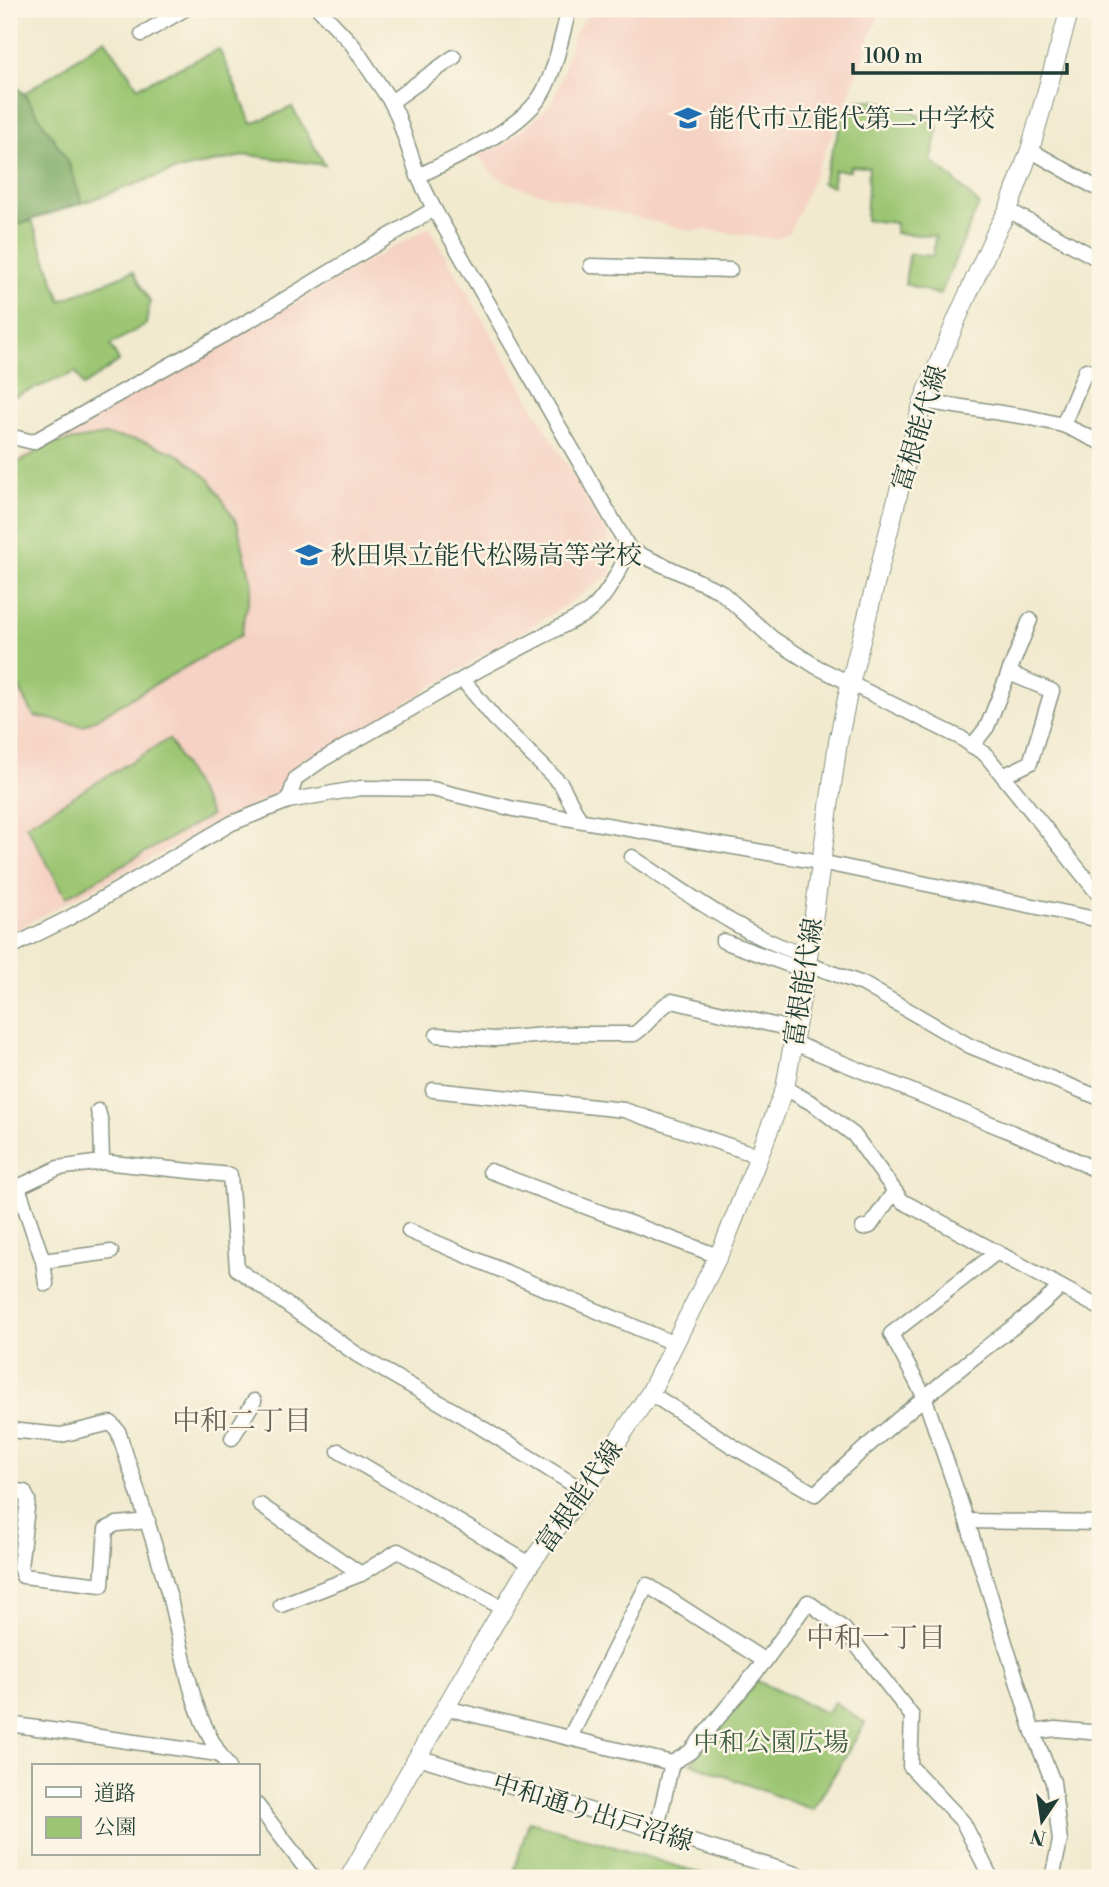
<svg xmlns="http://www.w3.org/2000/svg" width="1109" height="1887" font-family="'Libre Bodoni','Noto Serif JP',serif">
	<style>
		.built { fill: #f5d2c3 }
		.green { fill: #9cc673; stroke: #5e8254; stroke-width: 2 }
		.forest { fill: #7dab65; stroke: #4e744c; stroke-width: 2 }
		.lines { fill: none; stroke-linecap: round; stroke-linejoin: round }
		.minor-casing { stroke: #889482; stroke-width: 17 }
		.major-casing { stroke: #889482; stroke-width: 20 }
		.minor { stroke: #fff; stroke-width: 14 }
		.major { stroke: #fff; stroke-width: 18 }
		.labels { text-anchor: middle; stroke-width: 5; stroke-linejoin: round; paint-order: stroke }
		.poi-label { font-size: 26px; fill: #1f3d34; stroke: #fcf5e5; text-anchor: start }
		.street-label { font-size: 26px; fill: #1f3d34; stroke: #fcf5e5 }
		.park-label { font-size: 26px; fill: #3e5f44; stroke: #fcf5e5 }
		.neighbourhood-label { font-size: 28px; fill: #686558; stroke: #fcf5e5 }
	</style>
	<rect width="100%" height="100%" fill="#fcf5e5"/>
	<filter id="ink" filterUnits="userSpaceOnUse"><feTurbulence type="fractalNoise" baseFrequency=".0143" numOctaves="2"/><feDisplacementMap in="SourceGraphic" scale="14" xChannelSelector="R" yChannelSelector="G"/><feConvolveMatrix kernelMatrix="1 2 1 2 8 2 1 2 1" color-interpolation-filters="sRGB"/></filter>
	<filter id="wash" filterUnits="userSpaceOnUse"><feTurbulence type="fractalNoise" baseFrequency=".00686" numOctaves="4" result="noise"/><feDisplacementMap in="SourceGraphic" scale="28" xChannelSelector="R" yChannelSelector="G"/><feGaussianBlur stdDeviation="1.57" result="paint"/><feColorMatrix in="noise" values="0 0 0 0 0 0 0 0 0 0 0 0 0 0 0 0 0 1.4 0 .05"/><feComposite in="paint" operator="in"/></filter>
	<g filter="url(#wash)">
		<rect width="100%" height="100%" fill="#f1eacf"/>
		<g class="built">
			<path d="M591,9H881L844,108L789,233L776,239L707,230L691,231L532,191L508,183L491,172L477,155L501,146L526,127L551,104L561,80L573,36Z"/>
			<path d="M429,227L609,537L611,574L565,606L290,773L278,792L9,933V464Z"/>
		</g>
		<g class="green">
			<path d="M105,39L138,87L219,49L252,124L292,107L325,165L248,155L173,171L82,203L68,161L24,94Z"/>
			<path d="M873,100L892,104L935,122L938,129L931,162C950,173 962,189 979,204L940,295L905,284L909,254L933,256L935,236L895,233L896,223L866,220L869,167L850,166V171L834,170L833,186L822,183L845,112L857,101Z"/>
			<path d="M32,221L61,301L133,271L150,302L146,324L110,345L119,361L83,386L76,372L10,398L9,227Z"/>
			<path d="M105,435L144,441L180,455L210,480L237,523L252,584L241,635L83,726L34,716L9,668V468L51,444Z"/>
			<path d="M169,739L211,815L66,897L26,825Z"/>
			<path d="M757,1681L826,1713L834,1702L865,1723L813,1810L691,1763Z"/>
			<path d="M529,1821L716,1878H512Z"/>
		</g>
		<path class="forest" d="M9,79L24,94L68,161L82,203L9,227Z"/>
	</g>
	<g filter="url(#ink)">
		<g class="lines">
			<g class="minor-casing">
				<g id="minor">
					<path d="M319,9L352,44L391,102L397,114L418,176L434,209L630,550L720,591L773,639L817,667L961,738L986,755L1100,896"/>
					<path d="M142,34L185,9"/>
					<path d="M391,102L454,57"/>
					<path d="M1030,150L1100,190"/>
					<path d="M418,176C453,159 524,128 543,92C556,69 562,34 569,9"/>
					<path d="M1008,210L1100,260"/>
					<path d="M591,266L730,270"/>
					<path d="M923,401L1027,417L1063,425L1086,370L1100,376"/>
					<path d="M1063,425L1100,442"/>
					<path d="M9,436L33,442L259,315L434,209"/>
					<path d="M463,680L495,719L561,784L580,820"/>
					<path d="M972,746L987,727L1030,620"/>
					<path d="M1003,776L1030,763L1052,691L1009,673"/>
					<path d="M288,801L296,778L322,760L482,668L587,613C608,597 617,573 630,550"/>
					<path d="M632,857C687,893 744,937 808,956"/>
					<path d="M723,941L806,971"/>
					<path d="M9,948L69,918L232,823L288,801L361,788L432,789L514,809L820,862L1100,920"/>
					<path d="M807,964L863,984L970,1046L1100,1098"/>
					<path d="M437,1035L495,1039L559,1034H634C649,1025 656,1008 672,1001L795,1030"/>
					<path d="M794,1043L1055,1150L1100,1172"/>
					<path d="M785,1088L815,1105L854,1135L902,1201L1100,1308"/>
					<path d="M433,1090L624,1110L759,1156"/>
					<path d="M98,1111L101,1122L102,1162"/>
					<path d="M490,1171L718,1256"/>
					<path d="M863,1228L870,1226L894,1192"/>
					<path d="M409,1231L675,1344"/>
					<path d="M996,1253L891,1334L924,1396L967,1521L1033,1732L1053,1782L1060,1841L1052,1878"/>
					<path d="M43,1261L111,1252"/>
					<path d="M46,1284L43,1261L18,1187L58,1168L102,1162L230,1175L237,1269L359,1356L458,1413L584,1491"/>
					<path d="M650,1393L734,1447L815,1494C865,1446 918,1402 973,1358C1002,1334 1033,1315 1060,1287"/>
					<path d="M9,1430L61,1435L111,1423L118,1431C136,1486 154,1540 169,1595C184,1654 190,1717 228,1766"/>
					<path d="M232,1438L254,1401"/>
					<path d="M339,1451L530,1564"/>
					<path d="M9,1490L24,1492L28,1500L20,1567L23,1576L102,1585L106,1529L117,1524L148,1521"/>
					<path d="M260,1505L361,1574"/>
					<path d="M967,1521L1100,1523"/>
					<path d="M281,1605L361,1574L398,1551L503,1608"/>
					<path d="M446,1708L672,1763L690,1752L765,1661L808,1602L844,1629L912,1716L910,1766L963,1822L991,1878"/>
					<path d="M9,1724L218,1754"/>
					<path d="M1033,1732L1056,1729L1100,1733"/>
					<path d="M570,1737L647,1585L765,1661"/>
					<path d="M418,1757L809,1878"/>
					<path d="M257,1805L313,1878"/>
					<path d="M656,1832L672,1763"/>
				</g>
			</g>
			<g class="major-casing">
				<path id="major" d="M349,1878L475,1656L530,1564L584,1491L650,1393L724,1244L759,1156L785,1088L806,971L838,742L850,684L907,459L923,401L959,314L996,232L1008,210L1030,150L1070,9"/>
			</g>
			<use href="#minor" class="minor"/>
			<use href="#major" class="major"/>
		</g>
	</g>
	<defs>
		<g id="school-bare" transform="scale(2.1)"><path d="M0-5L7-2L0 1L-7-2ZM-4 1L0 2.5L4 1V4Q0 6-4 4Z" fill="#1f6fb2" stroke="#fcf5e5" stroke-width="2.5" paint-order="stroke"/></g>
	</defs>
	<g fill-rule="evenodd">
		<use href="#school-bare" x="688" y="118"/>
		<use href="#school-bare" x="309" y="555"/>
	</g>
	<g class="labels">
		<g class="poi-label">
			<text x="709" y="127">能代市立能代第二中学校</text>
			<text x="330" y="564">秋田県立能代松陽高等学校</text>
		</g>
		<g class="street-label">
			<text transform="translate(919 428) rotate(-73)" y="9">富根能代線</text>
			<text transform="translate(803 982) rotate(-81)" y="9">富根能代線</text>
			<text transform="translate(579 1496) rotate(-55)" y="9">富根能代線</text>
			<text transform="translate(593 1812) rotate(17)" y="9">中和通り出戸沼線</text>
		</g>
		<g class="park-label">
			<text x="771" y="1751">中和公園広場</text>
		</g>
		<g class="neighbourhood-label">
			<text x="242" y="1430">中和二丁目</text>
			<text x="876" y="1647">中和一丁目</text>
		</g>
	</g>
	<rect width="1109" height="1887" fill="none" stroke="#fcf5e5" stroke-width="35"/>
	<rect x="32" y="1764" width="228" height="91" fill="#fcf5e5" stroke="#a4ab9e" stroke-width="2"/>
	<rect x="46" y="1787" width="35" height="10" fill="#ffffff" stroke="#a4ab9e" stroke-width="2"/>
	<text x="94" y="1800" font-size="21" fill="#1f3d34">道路</text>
	<rect x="46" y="1817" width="35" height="21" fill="#9cc673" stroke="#a4ab9e" stroke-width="2"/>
	<text x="94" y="1834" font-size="21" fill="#1f3d34">公園</text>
	<g transform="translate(1042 1821) rotate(193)" stroke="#fcf5e5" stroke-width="5" paint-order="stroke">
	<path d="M0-5L12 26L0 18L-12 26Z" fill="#1f3d34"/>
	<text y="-10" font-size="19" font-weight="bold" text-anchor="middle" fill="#1f3d34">N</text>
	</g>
	<path d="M853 63v10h214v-10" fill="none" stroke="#1f3d34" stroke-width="3.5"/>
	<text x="864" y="63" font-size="21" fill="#1f3d34" stroke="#fcf5e5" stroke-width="5" paint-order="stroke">100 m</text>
</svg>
